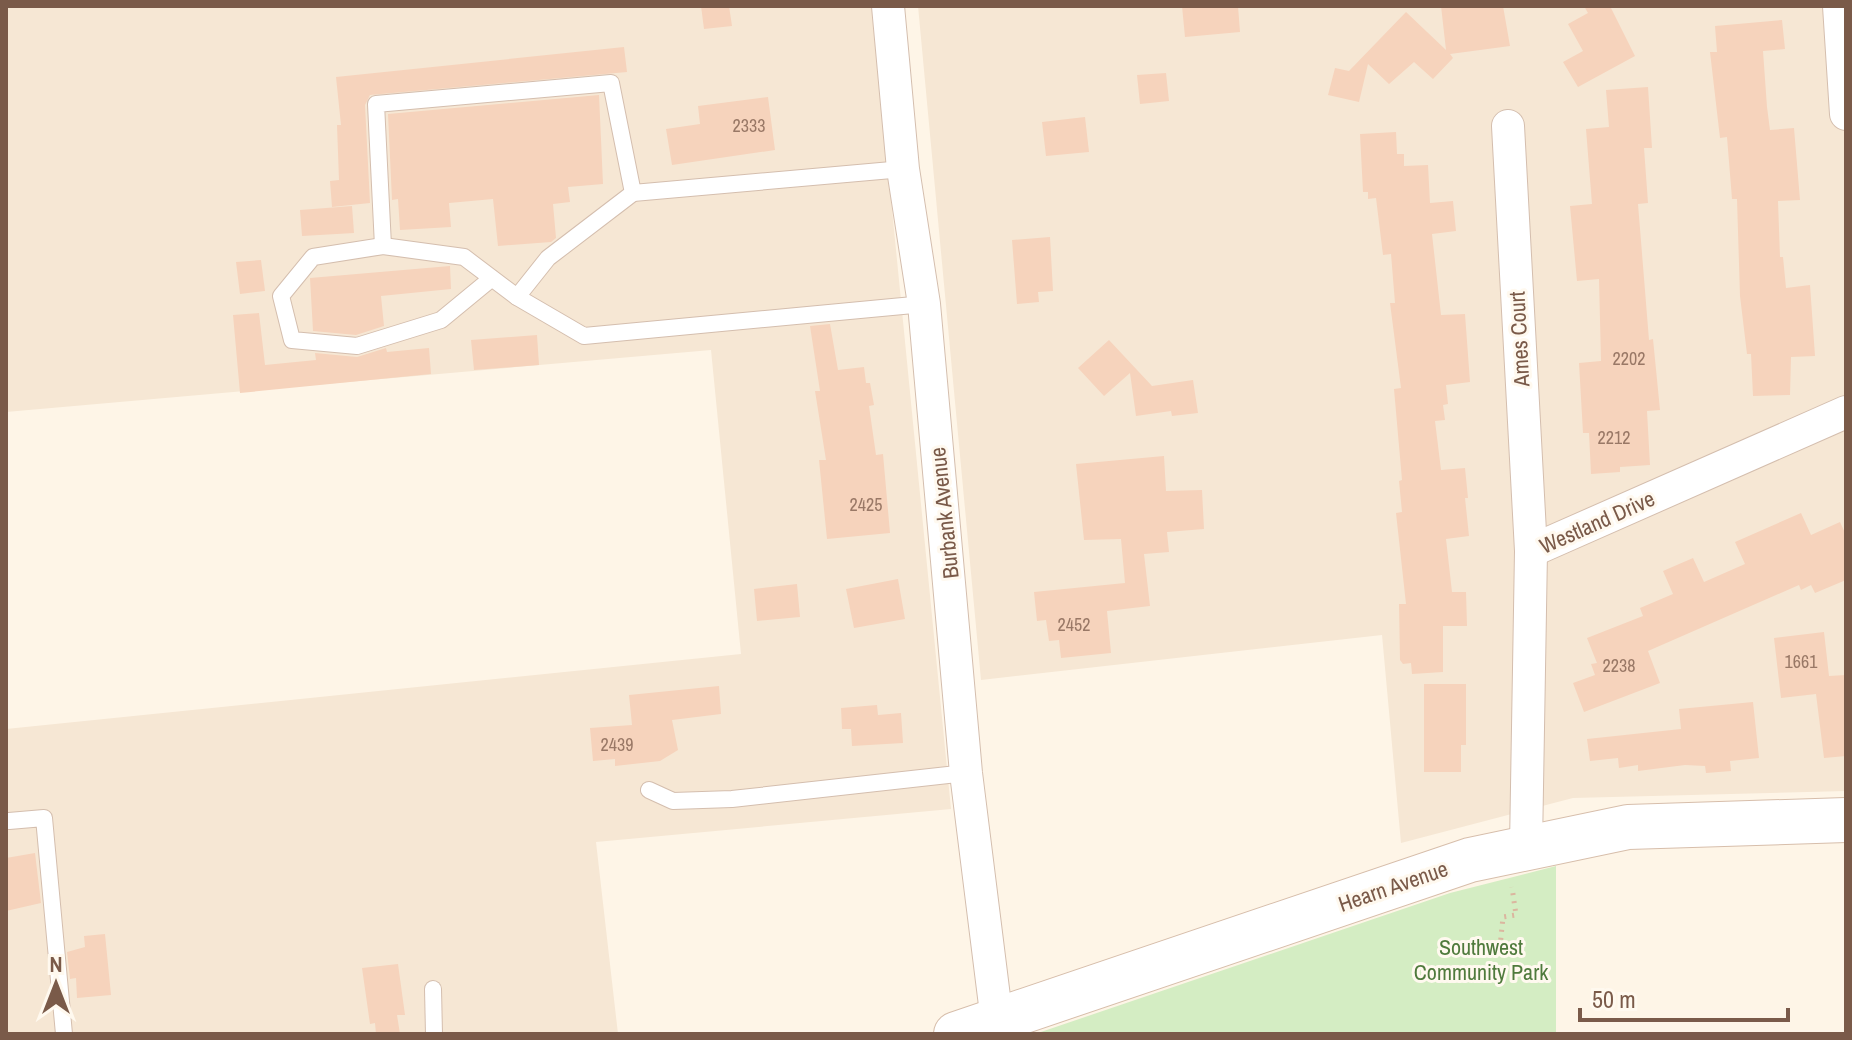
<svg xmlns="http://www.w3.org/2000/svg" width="1852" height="1040" font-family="'Archivo Narrow',sans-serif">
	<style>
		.residential { fill: #f6e7d4 }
		.green { fill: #d4edc3 }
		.building { fill: #f6d3bc }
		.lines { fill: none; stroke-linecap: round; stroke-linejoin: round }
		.lane-casing { stroke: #d4beae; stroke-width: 18 }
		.street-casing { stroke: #d4beae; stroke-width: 34 }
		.secondary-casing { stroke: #d7beab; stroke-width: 46 }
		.path { stroke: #dbb69f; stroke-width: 5; stroke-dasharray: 2 6; stroke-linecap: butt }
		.lane { stroke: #fff; stroke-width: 16 }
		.street { stroke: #fff; stroke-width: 32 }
		.secondary { stroke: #fff; stroke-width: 44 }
		.labels { text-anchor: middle; stroke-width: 6; stroke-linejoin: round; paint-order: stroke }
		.number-label { font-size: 18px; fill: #997866 }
		.street-label { font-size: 22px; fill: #7a5a49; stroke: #fff9ef }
		.park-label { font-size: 22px; fill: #4f7a3c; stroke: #fff9ef }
	</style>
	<rect width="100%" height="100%" fill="#fef5e7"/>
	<g class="residential">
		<path d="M6,6H872L951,809L596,842L618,1034H6V729L741,654L711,350L6,412Z"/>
		<path d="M918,6H1846V791L1573,798L1401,843L1382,635L981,680Z"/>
	</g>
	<path class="green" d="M1556,866V1034H1035L1450,893Z"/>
	<g class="building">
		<path d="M701,6H729L732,26L704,29Z"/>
		<path d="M1182,6H1238L1240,32L1185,37Z"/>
		<path d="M1441,6H1503L1510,46L1450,54L1453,58L1433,79L1414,62L1389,84L1368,64L1359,102L1328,95L1335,68L1349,71L1406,12L1446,50Z"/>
		<path d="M1584,6H1610L1635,56L1578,87L1563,62L1583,51L1568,24L1588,13Z"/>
		<path d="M1782,20L1785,49L1763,51L1767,107L1770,130L1794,128L1800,200L1778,201L1780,257H1783L1786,288L1810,285L1815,356L1791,357L1790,395L1753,396L1751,354H1747L1740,296L1737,199H1732L1727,137L1720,138L1710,52H1717L1715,26Z"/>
		<path d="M624,47L627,72L370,95L365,105L370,203L332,207L330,181L339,180L337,125H341L336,77Z"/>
		<path d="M1166,73L1169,101L1140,104L1137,75Z"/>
		<path d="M1648,87L1652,148H1644L1648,203L1638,204L1649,340L1653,339L1660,410L1647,411L1650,465L1620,467V472L1591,474L1589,433H1583L1579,363L1601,361L1599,279L1577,281L1570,206L1592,204L1586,129L1609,127L1606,90Z"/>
		<path d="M599,95L603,184L568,187L570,202L553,204L556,238L551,242L498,246L493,199L449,203L451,227L400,230L398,199L392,200L388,114Z"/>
		<path d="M768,97L775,150L672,165L666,129L700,124L698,106Z"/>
		<path d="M1085,117L1089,152L1046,156L1042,122Z"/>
		<path d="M1396,132L1397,154H1404V166L1428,165L1430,203L1453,201L1456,231L1432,234L1441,315L1465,314L1470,382L1446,385L1448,404L1443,405L1445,420L1435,421L1441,470L1465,468L1468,498H1465L1469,536L1446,539L1452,592H1466L1467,626H1443V672L1412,674L1411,663L1403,664L1400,660L1399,604H1406L1396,513L1402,512L1399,481L1402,480L1394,389L1401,388L1390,303H1395L1391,254L1383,255L1376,198L1368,199V192H1363L1360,134Z"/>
		<path d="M352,206L354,233L302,236L300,210Z"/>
		<path d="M1050,237L1053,291L1038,292L1039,302L1017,304L1012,240Z"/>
		<path d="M261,260L265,291L240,294L236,262Z"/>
		<path d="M450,266L451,289L381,296L384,326L356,335L313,331L310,278Z"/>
		<path d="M259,313L265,365L316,360L315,353L357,357L386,348L387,352L429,348L431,374L240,393L233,315Z"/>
		<path d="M830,324L838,370L864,367L866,383H870L874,405L869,406L876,455L883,454L890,533L827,539L819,460H826L815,391H820L810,326Z"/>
		<path d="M537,335L539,365L474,370L471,340Z"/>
		<path d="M1109,340L1152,386L1193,380L1198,413L1172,416L1171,411L1136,416L1130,373L1104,396L1078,368Z"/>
		<path d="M1164,456L1166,491L1202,490L1204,529L1167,532L1169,552L1144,554L1150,606L1107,611L1111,653L1061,658L1059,640L1049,641L1046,620L1037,621L1034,592L1125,583L1121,539L1084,540L1076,464Z"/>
		<path d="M1801,513L1811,535L1840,522L1846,535V580L1815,593L1811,585L1801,590L1799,585L1648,651L1660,683L1584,712L1573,683L1595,675L1591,664L1597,663L1587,638L1643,616L1640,608L1673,594L1663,571L1693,558L1704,582L1745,564L1735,542Z"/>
		<path d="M898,579L905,619L854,628L846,589Z"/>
		<path d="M797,584L800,617L757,621L754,589Z"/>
		<path d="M1824,632L1829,676L1846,675V756L1824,758L1816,694L1781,698L1774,638Z"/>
		<path d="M1424,684H1466V745H1461V772H1424Z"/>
		<path d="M719,686L721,714L672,720L678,750L660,761L615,766V759L593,761L590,728L632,725L629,695Z"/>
		<path d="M1753,702L1759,758L1730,761L1731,771L1706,773L1705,766L1685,765L1638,771V765L1619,768L1618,758L1590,761L1587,739L1681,729L1679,709Z"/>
		<path d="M877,705L878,715L901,713L903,743L852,746L851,729H842L841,708Z"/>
		<path d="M35,853L41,903L6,911V858Z"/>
		<path d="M105,934L111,995L77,998L76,978L70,979L67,952L85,947L84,936Z"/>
		<path d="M398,964L405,1015H397L400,1034H376L375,1023L370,1024L362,968Z"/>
	</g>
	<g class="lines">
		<g class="lane-casing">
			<g id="lane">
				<path d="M383,246L376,104L611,83L633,193L903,169"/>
				<path d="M492,278L441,320L357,346L292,340L281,296L313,257L383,246L464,257L517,297L584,336L924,304"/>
				<path d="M517,297L548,258L633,193"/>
				<path d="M649,790L673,801L732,799L966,773"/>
				<path d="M9,821L44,818L64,1034"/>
				<path d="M433,989L434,1034"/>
			</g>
		</g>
		<g class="street-casing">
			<g id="street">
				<path d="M888,6L903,169L924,304L966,773L997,1021"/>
				<path d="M1839,6L1846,114"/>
				<path d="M1508,126L1531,551L1526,846"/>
				<path d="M1531,551L1846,412"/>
			</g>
		</g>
		<g class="secondary-casing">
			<path id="secondary" d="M956,1034L1470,860L1628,827L1846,820"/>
		</g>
		<path class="path" d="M1495,954L1500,947L1503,917L1516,915L1512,887"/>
		<use href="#lane" class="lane"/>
		<use href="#street" class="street"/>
		<use href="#secondary" class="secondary"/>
	</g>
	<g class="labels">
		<g class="number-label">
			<text x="749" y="132">2333</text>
			<text x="1629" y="365">2202</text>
			<text x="1614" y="444">2212</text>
			<text x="866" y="511">2425</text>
			<text x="1074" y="631">2452</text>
			<text x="1801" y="668">1661</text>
			<text x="1619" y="672">2238</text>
			<text x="617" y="751">2439</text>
		</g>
		<g class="street-label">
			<text transform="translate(1519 339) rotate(-93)" y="8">Ames Court</text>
			<text transform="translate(944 513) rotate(-96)" y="8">Burbank Avenue</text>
			<text transform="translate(1597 522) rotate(-24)" y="8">Westland Drive</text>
			<text transform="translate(1393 886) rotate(-19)" y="8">Hearn Avenue</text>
		</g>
		<g class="park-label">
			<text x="1481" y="955">Southwest<tspan x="1481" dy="25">Community Park</tspan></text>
		</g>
	</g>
	<rect width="1852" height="1040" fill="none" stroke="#7a5a49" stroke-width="16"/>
	<g transform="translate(56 984)" stroke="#fff9ef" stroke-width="6" paint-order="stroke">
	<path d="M0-6L14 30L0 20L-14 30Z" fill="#7a5a49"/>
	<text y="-12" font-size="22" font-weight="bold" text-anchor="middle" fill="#7a5a49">N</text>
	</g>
	<path d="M1580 1008v12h208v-12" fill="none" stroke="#7a5a49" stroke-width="4"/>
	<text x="1592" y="1008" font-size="24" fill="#7a5a49" stroke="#fff9ef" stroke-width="6" paint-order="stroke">50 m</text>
</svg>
